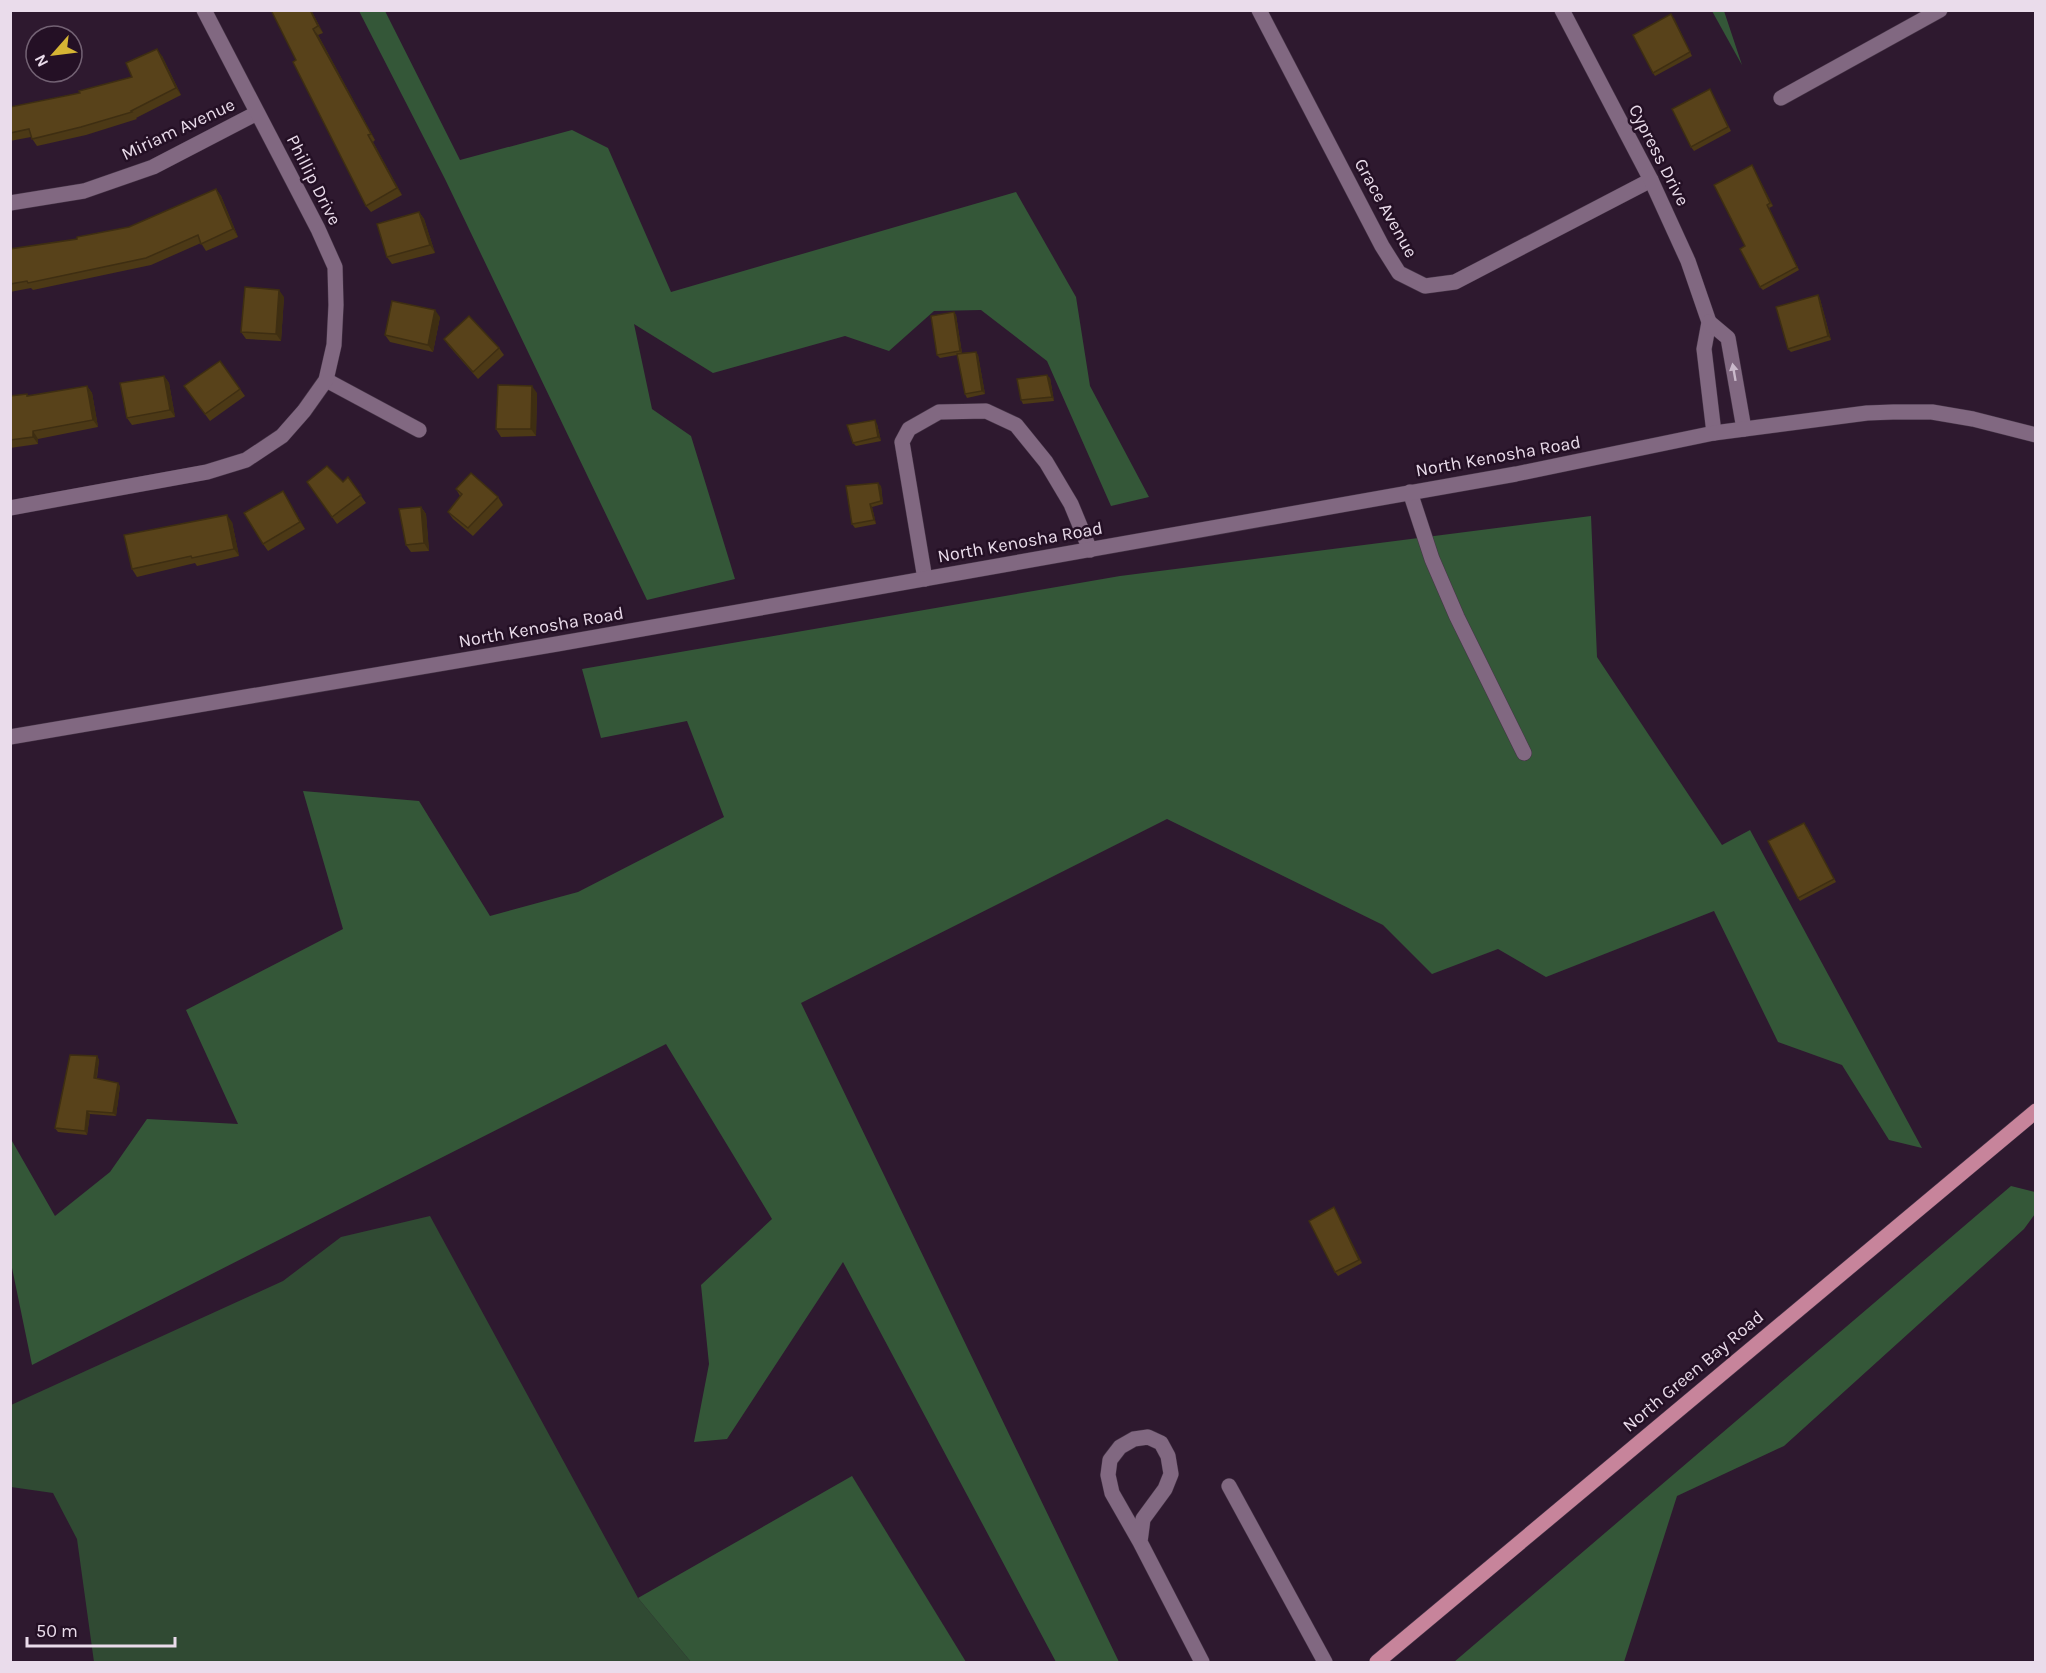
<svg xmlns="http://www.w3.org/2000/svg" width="2046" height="1673" font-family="Karla,sans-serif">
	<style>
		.green { fill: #304a33 }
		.forest { fill: #345738 }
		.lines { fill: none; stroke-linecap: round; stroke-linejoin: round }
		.minor-casing { stroke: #453446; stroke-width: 16 }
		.major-casing { stroke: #453446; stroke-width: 16 }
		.minor { stroke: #816881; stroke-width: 15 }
		.major { stroke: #c7849b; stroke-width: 15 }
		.wall { fill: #4c3916 }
		.shaded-wall { fill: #3e2e12 }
		.building { fill: #58421a; stroke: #3e2e12; stroke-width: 1.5 }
		.oneway { fill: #cab9cb }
		.labels { text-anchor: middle; stroke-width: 5; stroke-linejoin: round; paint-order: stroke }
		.street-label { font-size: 18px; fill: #eadceb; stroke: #241025 }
	</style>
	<rect width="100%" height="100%" fill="#2e192f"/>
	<path class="green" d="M430,1216L638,1598L691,1662H94L77,1539L53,1493L11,1487V1405L283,1281L341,1237Z"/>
	<g class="forest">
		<path d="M359,11H385L460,160L572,130L608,148L671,292L1016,192L1076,297L1090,386L1149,497L1111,506L1047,361L981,310L934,311L889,351L845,336L713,373L634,324L652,409L691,436L735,579L647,600L445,179Z"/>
		<path d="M1712,11H1724L1742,65Z"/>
		<path d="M1591,516L1597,657L1722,845L1750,830L1922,1148L1889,1140L1842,1065L1778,1042L1714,911L1546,977L1498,949L1432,974L1383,925L1167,819L801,1003L1119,1662H1056L843,1262L727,1439L694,1442L709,1364L701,1285L772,1219L666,1044L32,1365L11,1263L10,1142L12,1141L55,1216L110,1172L147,1119L238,1124L186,1010L343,929L303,791L419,801L490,916L578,892L724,817L687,721L601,738L582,669L1120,576Z"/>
		<path d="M2011,1186L2035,1192V1214L2024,1229L1784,1446L1677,1496L1624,1662H1454Z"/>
		<path d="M852,1476L966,1662H691L638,1598Z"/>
	</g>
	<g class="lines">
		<g class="minor-casing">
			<g id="minor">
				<path d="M1259,10L1382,246L1399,273L1425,286L1455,282L1651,180"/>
				<path d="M1562,10L1651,180L1688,261L1709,322L1704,349L1714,433"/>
				<path d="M1781,98L1940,10"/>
				<path d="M10,203L84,191L153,167L257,113"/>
				<path d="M1709,322L1728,338L1744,429"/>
				<path d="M326,380L419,430"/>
				<path d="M1410,492L1432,559L1457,617L1524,753"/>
				<path d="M10,508L207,472L246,460L282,436L304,411L326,380L334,345L336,305L335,267L318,229L204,10"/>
				<path d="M925,579L902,442L909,429L939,412L986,411L1016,425L1046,462L1071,504L1090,550"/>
				<path d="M10,737L557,644L1516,474L1714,433L1867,413L1893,412H1932L1973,419L2036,435"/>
				<path d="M1229,1486L1325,1662"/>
				<path d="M1140,1542L1143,1519L1165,1489L1171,1474L1168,1456L1161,1443L1148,1437L1134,1439L1120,1447L1110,1460L1108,1475L1112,1493L1140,1542L1202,1662"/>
			</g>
		</g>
		<g class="major-casing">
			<path id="major" d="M1377,1662L2036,1111"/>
		</g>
		<use href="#minor" class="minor"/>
		<use href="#major" class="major"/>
	</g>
	<g class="wall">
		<path d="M271,10H311L323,33L318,35L375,140L373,142L402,195L371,212L366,206L296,60Z"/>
		<path d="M1674,18L1692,56L1655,76L1653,73Z"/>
		<path d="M162,56L181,95L136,118L137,119L86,135L37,146L31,137L10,141V107L80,93L132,77Z"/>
		<path d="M1712,93L1731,131L1694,151L1691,147Z"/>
		<path d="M1752,165L1773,206L1769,208L1799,270L1763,290L1760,287L1745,246Z"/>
		<path d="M216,189L221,196L238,237L206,251L201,243L151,265L33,290L31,288L10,292V249L77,239L129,227Z"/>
		<path d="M419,212L424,219L435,253L392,264L387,257Z"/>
		<path d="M1818,295L1820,299L1831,340L1791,352L1788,349Z"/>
		<path d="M284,297L281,341L246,339L241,332Z"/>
		<path d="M954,312L956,315L962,353L976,352L978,355L985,394L967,398L965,394L957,355L940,358L937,355Z"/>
		<path d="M440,317L433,352L390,342L385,335Z"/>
		<path d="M444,339L499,348L504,355L478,379L449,346Z"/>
		<path d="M220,361L245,396L210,421L184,386Z"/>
		<path d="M164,376L169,383L175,417L132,425L127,418Z"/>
		<path d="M1050,378L1054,401L1023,404L1021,400Z"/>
		<path d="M87,386L92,393L98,427L38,439V444L10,448V396L27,394L28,396Z"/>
		<path d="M537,393L536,436L501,437L496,429Z"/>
		<path d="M877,424L881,441L856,446L853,443Z"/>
		<path d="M348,477L366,503L337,524L307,482H343Z"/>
		<path d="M881,486L883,504L872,507L876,524L855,528L852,524Z"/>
		<path d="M456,489L498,497L503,505L473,536L453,519L448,512L460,496Z"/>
		<path d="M283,491L305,529L268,551L263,544Z"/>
		<path d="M421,507L426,514L429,551L411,552L406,545Z"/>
		<path d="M232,522L239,556L197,566L195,563L137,577L132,569Z"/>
		<path d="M1807,827L1836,882L1800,901L1798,898Z"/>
		<path d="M97,1056L99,1060L97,1078L120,1086L116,1116L90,1114L87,1135L58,1132L55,1128Z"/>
		<path d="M1336,1211L1362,1263L1338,1276L1335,1272Z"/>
	</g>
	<g class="shaded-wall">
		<path d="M310,10H311L323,33L318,26Z"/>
		<path d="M1671,14L1674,18L1692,56Z"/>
		<path d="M313,29L318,35L375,140L371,134Z"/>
		<path d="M157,49L162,56L181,95L176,88Z"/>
		<path d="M368,135L373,142L402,195L397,188Z"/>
		<path d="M1752,165L1754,168L1773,206L1770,203Z"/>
		<path d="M216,189L221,196L238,237L233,229Z"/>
		<path d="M1767,205L1769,208L1799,270L1797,267Z"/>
		<path d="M419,212L424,219L435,253L430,245Z"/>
		<path d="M279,290L284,297L281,341L276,334Z"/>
		<path d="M1818,295L1820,299L1831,340L1828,336Z"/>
		<path d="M435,310L440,317L433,352L428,345Z"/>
		<path d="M954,312L956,315L962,354L960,351Z"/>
		<path d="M976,352L978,355L985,394L982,391Z"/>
		<path d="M1047,375L1050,378L1054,401L1052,397Z"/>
		<path d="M164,376L169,383L175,417L170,410Z"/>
		<path d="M87,386L92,393L98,427L93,420Z"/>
		<path d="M532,386L537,393L536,436L531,429Z"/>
		<path d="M875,420L877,424L881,441L878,437Z"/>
		<path d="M33,431L38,439V444L33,437Z"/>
		<path d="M878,483L881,486L883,504L881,501Z"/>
		<path d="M283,491L288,499L305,529L300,522Z"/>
		<path d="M870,504L872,507L876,524L874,520Z"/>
		<path d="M421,507L426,514L429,551L424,543Z"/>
		<path d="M227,515L232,522L239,556L234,549Z"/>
		<path d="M97,1056L99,1060L96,1081L94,1078Z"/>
		<path d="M118,1083L120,1086L116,1116L113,1113Z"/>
		<path d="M87,1111L90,1114L87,1135L85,1131Z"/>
		<path d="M1334,1207L1362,1263L1359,1260Z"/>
	</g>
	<g class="building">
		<path d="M271,10H310L318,26L313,29L371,134L368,135L397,188L366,206L293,62L296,60Z"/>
		<path d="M1671,14L1690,52L1653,73L1633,35Z"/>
		<path d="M157,49L176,88L131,111L132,112L81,127L32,139L29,129L10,133V107L80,93L79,91L132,77L126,63Z"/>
		<path d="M1710,89L1728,127L1691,147L1672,109Z"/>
		<path d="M1752,165L1770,203L1767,205L1797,267L1760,287L1740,249L1745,246L1714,185Z"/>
		<path d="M216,189L233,229L201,244L198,235L146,258L28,283L27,281L10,284V249L77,239V237L129,227Z"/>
		<path d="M419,212L430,245L387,257L377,224Z"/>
		<path d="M245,287L279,290L276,334L241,332Z"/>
		<path d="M1818,295L1828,336L1788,349L1776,307Z"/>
		<path d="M392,301L435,310L428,345L385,335Z"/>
		<path d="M954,312L960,351L937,355L931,316Z"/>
		<path d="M469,316L499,348L473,372L444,339Z"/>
		<path d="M976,352L982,391L965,394L957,354Z"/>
		<path d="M220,361L240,389L205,414L184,386Z"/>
		<path d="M1047,375L1052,397L1021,400L1017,379Z"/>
		<path d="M164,376L170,410L127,418L120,383Z"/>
		<path d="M498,385L532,386L531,429H496Z"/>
		<path d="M87,386L93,420L33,431V437L10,440V396L27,394V396Z"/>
		<path d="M875,420L878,437L853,443L847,425Z"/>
		<path d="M327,466L343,482L348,477L361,495L332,517L307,482Z"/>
		<path d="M471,473L498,497L468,528L448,512L462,494L456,489Z"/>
		<path d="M878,483L881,501L870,504L874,520L852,524L846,486Z"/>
		<path d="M283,491L300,522L263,544L244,513Z"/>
		<path d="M421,507L424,543L406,545L399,509Z"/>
		<path d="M227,515L234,549L192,558L191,556L132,569L124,535Z"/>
		<path d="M1804,823L1834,879L1798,898L1768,841Z"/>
		<path d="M70,1055L97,1056L94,1078L118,1083L113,1113L87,1111L85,1131L55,1128Z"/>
		<path d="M1334,1207L1359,1260L1335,1272L1309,1221Z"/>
	</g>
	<defs><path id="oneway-solid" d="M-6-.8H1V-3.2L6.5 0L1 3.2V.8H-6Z" transform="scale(1.5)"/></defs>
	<use class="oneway" href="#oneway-solid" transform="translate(1734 372) rotate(-100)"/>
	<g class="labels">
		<g class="street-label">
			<text transform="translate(178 129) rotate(-25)" y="6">Miriam Avenue</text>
			<text transform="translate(1659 155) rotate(63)" y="6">Cypress Drive</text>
			<text transform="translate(314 180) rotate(63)" y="6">Phillip Drive</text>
			<text transform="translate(1386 208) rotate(61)" y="6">Grace Avenue</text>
			<text transform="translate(1498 456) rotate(-10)" y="6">North Kenosha Road</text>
			<text transform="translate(1020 542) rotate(-10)" y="6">North Kenosha Road</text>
			<text transform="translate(541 627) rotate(-10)" y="6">North Kenosha Road</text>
			<text transform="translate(1693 1371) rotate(-40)" y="6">North Green Bay Road</text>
		</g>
	</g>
	<rect width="2046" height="1673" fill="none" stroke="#eadceb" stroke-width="24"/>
	<g transform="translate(54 54) rotate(242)"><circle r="28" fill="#241025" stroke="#736274" stroke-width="1.5"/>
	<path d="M0-4.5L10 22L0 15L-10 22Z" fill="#d6b534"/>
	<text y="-9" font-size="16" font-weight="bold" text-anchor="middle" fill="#eadceb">N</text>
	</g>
	<path d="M27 1637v9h148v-9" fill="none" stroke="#eadceb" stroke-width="3"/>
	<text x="36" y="1637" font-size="18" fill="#eadceb" stroke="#241025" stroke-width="4.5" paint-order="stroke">50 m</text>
</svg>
